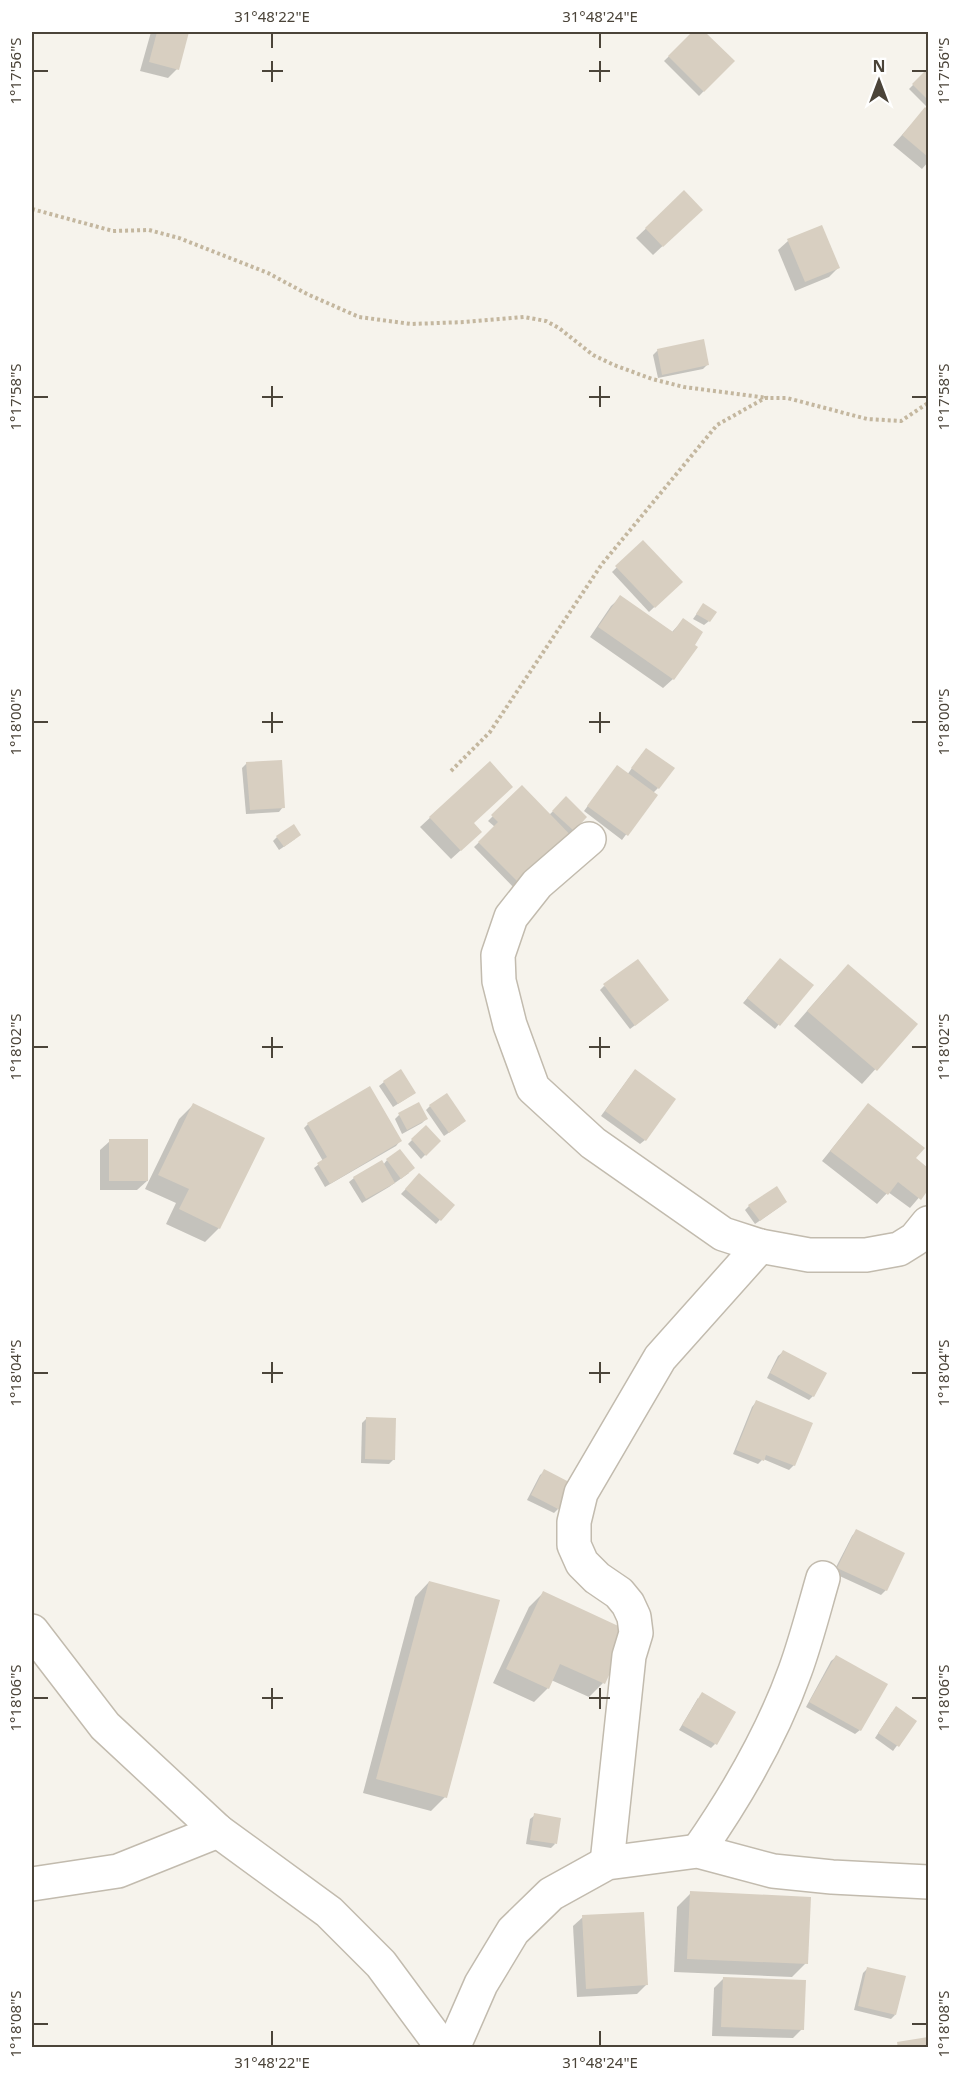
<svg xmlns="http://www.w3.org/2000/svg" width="960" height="2079" font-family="'Noto Sans',sans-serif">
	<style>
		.shadow { fill: #0003 }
		.building { fill: #d8cfc1 }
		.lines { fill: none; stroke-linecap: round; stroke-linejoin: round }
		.minor-casing { stroke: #c2bbae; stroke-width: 36 }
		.path { stroke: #c4b79f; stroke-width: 4; stroke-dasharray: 3 3; stroke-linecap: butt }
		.minor { stroke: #fff; stroke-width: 33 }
		.ticks { fill: none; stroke: #4b4439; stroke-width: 2 }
		.neatline { fill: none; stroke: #4b4439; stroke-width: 2 }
		.ticks-label { font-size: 15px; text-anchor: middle; fill: #4b4439 }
	</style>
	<rect width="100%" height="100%" fill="#f6f3ec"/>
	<g class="shadow">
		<path d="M151,32H187L177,69L168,78L140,71Z"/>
		<path d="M694,32H703L733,61L699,96L664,61Z"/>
		<path d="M928,70V162L922,169L893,145L927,107L909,89Z"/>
		<path d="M684,192L701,210L653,255L636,238Z"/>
		<path d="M821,227L839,267L829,277L795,291L778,250L788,241Z"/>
		<path d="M658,350L708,364L703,369L658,378L653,355Z"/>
		<path d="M643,542L681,582L649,612L612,572Z"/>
		<path d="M621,597L672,632L683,620L673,679L663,688L590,637L611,606Z"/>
		<path d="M703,605L709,621L704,625L693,619Z"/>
		<path d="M642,754L658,788L653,793L655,795L622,840L584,811L613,772L627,775Z"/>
		<path d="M247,763L283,807L279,812L246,814L242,768Z"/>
		<path d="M489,763L472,823L471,841L451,859L420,827Z"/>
		<path d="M522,787L549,815L566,799L585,817L518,892L474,847L495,827L488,821Z"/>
		<path d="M277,837L295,839L279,850L273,841Z"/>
		<path d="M776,964L779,1024L775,1029L743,1003Z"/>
		<path d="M834,980L916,1024L862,1084L794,1026Z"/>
		<path d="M604,986L663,1004L630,1029L600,990Z"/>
		<path d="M631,1075L645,1140L640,1144L601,1116Z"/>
		<path d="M384,1082L415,1093L393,1107L379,1086Z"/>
		<path d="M193,1105L263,1139L219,1228L205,1242L166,1224L176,1203L145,1189L179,1119Z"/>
		<path d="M430,1106L460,1125L444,1136L426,1110Z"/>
		<path d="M399,1115L426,1119L422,1123L402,1134L395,1119Z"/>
		<path d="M859,1115L928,1170V1187L910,1208L888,1192L877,1204L822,1161Z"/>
		<path d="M308,1124L400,1141L396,1146L325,1187L314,1168L323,1161L304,1128Z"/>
		<path d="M412,1140L439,1141L421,1159L408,1144Z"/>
		<path d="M110,1141L147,1181L137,1190H100V1150Z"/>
		<path d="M387,1160L409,1173L389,1187L362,1203L349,1182L354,1178L383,1165Z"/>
		<path d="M419,1175L453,1205L436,1224L401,1194Z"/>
		<path d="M749,1206H781L755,1224L745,1210Z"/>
		<path d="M783,1352L813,1396L809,1400L767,1378L778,1356Z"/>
		<path d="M756,1402L794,1465L789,1470L763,1459L758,1464L733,1454L752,1407Z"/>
		<path d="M367,1418L394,1459L389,1464L361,1463L362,1423Z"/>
		<path d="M545,1471L558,1509L554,1513L527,1500L540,1475Z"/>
		<path d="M856,1531L903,1553L886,1590L881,1595L833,1573L852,1536Z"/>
		<path d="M429,1582L445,1797L431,1811L363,1793L415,1597Z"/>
		<path d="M543,1593L603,1683L589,1697L551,1680L548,1688L534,1702L493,1683L529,1607Z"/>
		<path d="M836,1657L860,1730L855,1734L806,1707L831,1661Z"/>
		<path d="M698,1698L715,1744L711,1748L679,1730Z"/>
		<path d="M892,1712L915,1721L893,1751L875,1738Z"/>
		<path d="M535,1815L555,1844L551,1848L526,1844L530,1819Z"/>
		<path d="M691,1893L806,1963L792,1977L674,1972L677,1907Z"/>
		<path d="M583,1917L647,1984L637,1994L577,1997L573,1926Z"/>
		<path d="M868,1968L895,2015L891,2019L854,2010L863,1973Z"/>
		<path d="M724,1978L802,2029L793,2038L712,2036L714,1988Z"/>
	</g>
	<g class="building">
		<path d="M157,32H189L179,70L149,62Z"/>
		<path d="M692,32H705L735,61L704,92L668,56Z"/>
		<path d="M928,68V100L912,84Z"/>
		<path d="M925,107L928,110V157L902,135Z"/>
		<path d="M684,190L703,210L663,247L645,228Z"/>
		<path d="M822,225L840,268L805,282L787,239Z"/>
		<path d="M704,339L709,365L662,375L657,349Z"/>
		<path d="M643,540L683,582L655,608L615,566Z"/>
		<path d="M620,595L673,632L683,618L703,632L695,645L698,647L674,680L598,627Z"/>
		<path d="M703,603L717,612L710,622L696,614Z"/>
		<path d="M646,748L675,768L659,789L631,768Z"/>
		<path d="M282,760L285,808L250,810L246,762Z"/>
		<path d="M490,761L513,787L474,823L482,832L461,851L429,817Z"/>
		<path d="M617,765L658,795L628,836L587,806Z"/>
		<path d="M522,785L581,846L524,888L478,842L498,822L491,815Z"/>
		<path d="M566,796L587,817L574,831L552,811Z"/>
		<path d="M294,824L301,835L284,847L276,836Z"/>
		<path d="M780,958L814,985L780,1026L747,998Z"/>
		<path d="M638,959L669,1000L635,1026L603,984Z"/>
		<path d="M848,964L918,1024L877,1071L807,1011Z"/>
		<path d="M401,1069L416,1093L398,1104L383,1081Z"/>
		<path d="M635,1069L676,1099L646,1141L605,1111Z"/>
		<path d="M370,1086L402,1141L330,1184L317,1163L327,1157L307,1123Z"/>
		<path d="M447,1093L466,1121L449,1133L429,1105Z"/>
		<path d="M419,1102L428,1119L407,1130L398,1113Z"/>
		<path d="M193,1103L265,1138L220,1229L179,1209L189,1189L158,1175Z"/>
		<path d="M868,1103L925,1148L916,1158L928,1168V1190L921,1200L898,1182L888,1195L830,1151Z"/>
		<path d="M426,1125L441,1141L426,1156L411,1139Z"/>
		<rect x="109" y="1139" width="39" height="42"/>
		<path d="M400,1149L415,1168L401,1179L386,1159Z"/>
		<path d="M382,1160L395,1183L366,1199L353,1177Z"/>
		<path d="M419,1173L455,1205L441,1221L405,1189Z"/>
		<path d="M777,1186L787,1202L760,1221L748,1205Z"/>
		<path d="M783,1350L827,1373L814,1397L770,1373Z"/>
		<path d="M756,1400L813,1423L795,1466L766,1455L764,1461L736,1450Z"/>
		<path d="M366,1417L396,1418L395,1460L365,1459Z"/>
		<path d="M544,1469L573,1484L560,1510L531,1495Z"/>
		<path d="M856,1529L905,1553L887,1591L837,1568Z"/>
		<path d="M429,1581L500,1600L447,1798L376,1779Z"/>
		<path d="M543,1591L629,1631L605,1684L560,1664L549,1689L506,1669Z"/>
		<path d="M836,1655L888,1684L861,1731L809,1702Z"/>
		<path d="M702,1692L736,1712L717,1745L682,1725Z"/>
		<path d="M896,1706L917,1721L899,1747L878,1733Z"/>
		<path d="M534,1813L561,1818L557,1844L530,1840Z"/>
		<path d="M690,1891L811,1897L808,1964L687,1959Z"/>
		<path d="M644,1912L648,1985L586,1989L582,1915Z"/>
		<path d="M867,1967L906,1976L896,2015L858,2006Z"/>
		<path d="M723,1977L806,1980L804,2030L721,2027Z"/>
		<path d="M928,2037V2048H898L897,2042Z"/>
	</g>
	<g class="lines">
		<g class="minor-casing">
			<g id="minor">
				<path d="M589,839L537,884L511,917L498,955L499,981L510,1025L533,1088L593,1143L723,1234L760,1246L809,1255H866L899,1249L915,1239L928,1223"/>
				<path d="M32,1631L105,1726L218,1831L329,1912L381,1964L443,2048"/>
				<path d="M698,1851C737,1795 772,1735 795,1671C806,1641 814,1609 823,1578"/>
				<path d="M607,1863L629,1656L636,1633L634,1617L628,1604L619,1593L597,1578L582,1563L574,1545V1522L581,1493L660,1358L760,1246"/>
				<path d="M32,1884L118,1871L218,1831"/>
				<path d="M453,2048L481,1984L513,1931L551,1894L607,1863L698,1851L773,1871L832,1877L928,1882"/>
			</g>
		</g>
		<g class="path">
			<path d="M32,209L113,231L149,230L179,238L268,273L307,294L359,317L411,324L465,322L524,317L546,321L559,328L593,355L614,365L652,379L684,387L768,398"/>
			<path d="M451,771L490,732L602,564L717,425L765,398H787L867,419L901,421L928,403"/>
		</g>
		<use href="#minor" class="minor"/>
	</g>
	<path class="ticks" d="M272,33V48M600,33V48M272,61V82M600,61V82M33,71H48M262,71H283M589,71H610M912,71H927M272,386V407M600,386V407M33,397H48M262,397H283M589,397H610M912,397H927M272,712V733M600,712V733M33,722H48M262,722H283M589,722H610M912,722H927M272,1037V1058M600,1037V1058M33,1047H48M262,1047H283M589,1047H610M912,1047H927M272,1362V1383M600,1362V1383M33,1373H48M262,1373H283M589,1373H610M912,1373H927M272,1688V1709M600,1688V1709M33,1698H48M262,1698H283M589,1698H610M912,1698H927M33,2024H48M912,2024H927M272,2031V2046M600,2031V2046"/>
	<rect width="960" height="2079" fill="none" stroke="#ffffff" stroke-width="66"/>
	<g transform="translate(879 81)" stroke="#ffffff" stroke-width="4.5" paint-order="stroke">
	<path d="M0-4.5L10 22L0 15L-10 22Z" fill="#4b4439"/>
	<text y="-9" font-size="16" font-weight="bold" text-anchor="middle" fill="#4b4439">N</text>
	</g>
	<rect x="33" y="33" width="894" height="2013" class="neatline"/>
	<g class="ticks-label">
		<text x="272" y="22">31°48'22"E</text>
		<text x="600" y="22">31°48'24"E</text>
		<text transform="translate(16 71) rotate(-90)" y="5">1°17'56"S</text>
		<text transform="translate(944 71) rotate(-90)" y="5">1°17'56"S</text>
		<text transform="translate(16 397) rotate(-90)" y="5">1°17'58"S</text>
		<text transform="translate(944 397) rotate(-90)" y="5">1°17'58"S</text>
		<text transform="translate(16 722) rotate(-90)" y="5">1°18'00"S</text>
		<text transform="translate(944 722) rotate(-90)" y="5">1°18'00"S</text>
		<text transform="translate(16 1047) rotate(-90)" y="5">1°18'02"S</text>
		<text transform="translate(944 1047) rotate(-90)" y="5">1°18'02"S</text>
		<text transform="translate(16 1373) rotate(-90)" y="5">1°18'04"S</text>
		<text transform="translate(944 1373) rotate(-90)" y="5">1°18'04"S</text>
		<text transform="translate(16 1698) rotate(-90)" y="5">1°18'06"S</text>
		<text transform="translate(944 1698) rotate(-90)" y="5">1°18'06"S</text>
		<text transform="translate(16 2024) rotate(-90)" y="5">1°18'08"S</text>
		<text transform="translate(944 2024) rotate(-90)" y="5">1°18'08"S</text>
		<text x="272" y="2068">31°48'22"E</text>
		<text x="600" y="2068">31°48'24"E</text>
	</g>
</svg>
